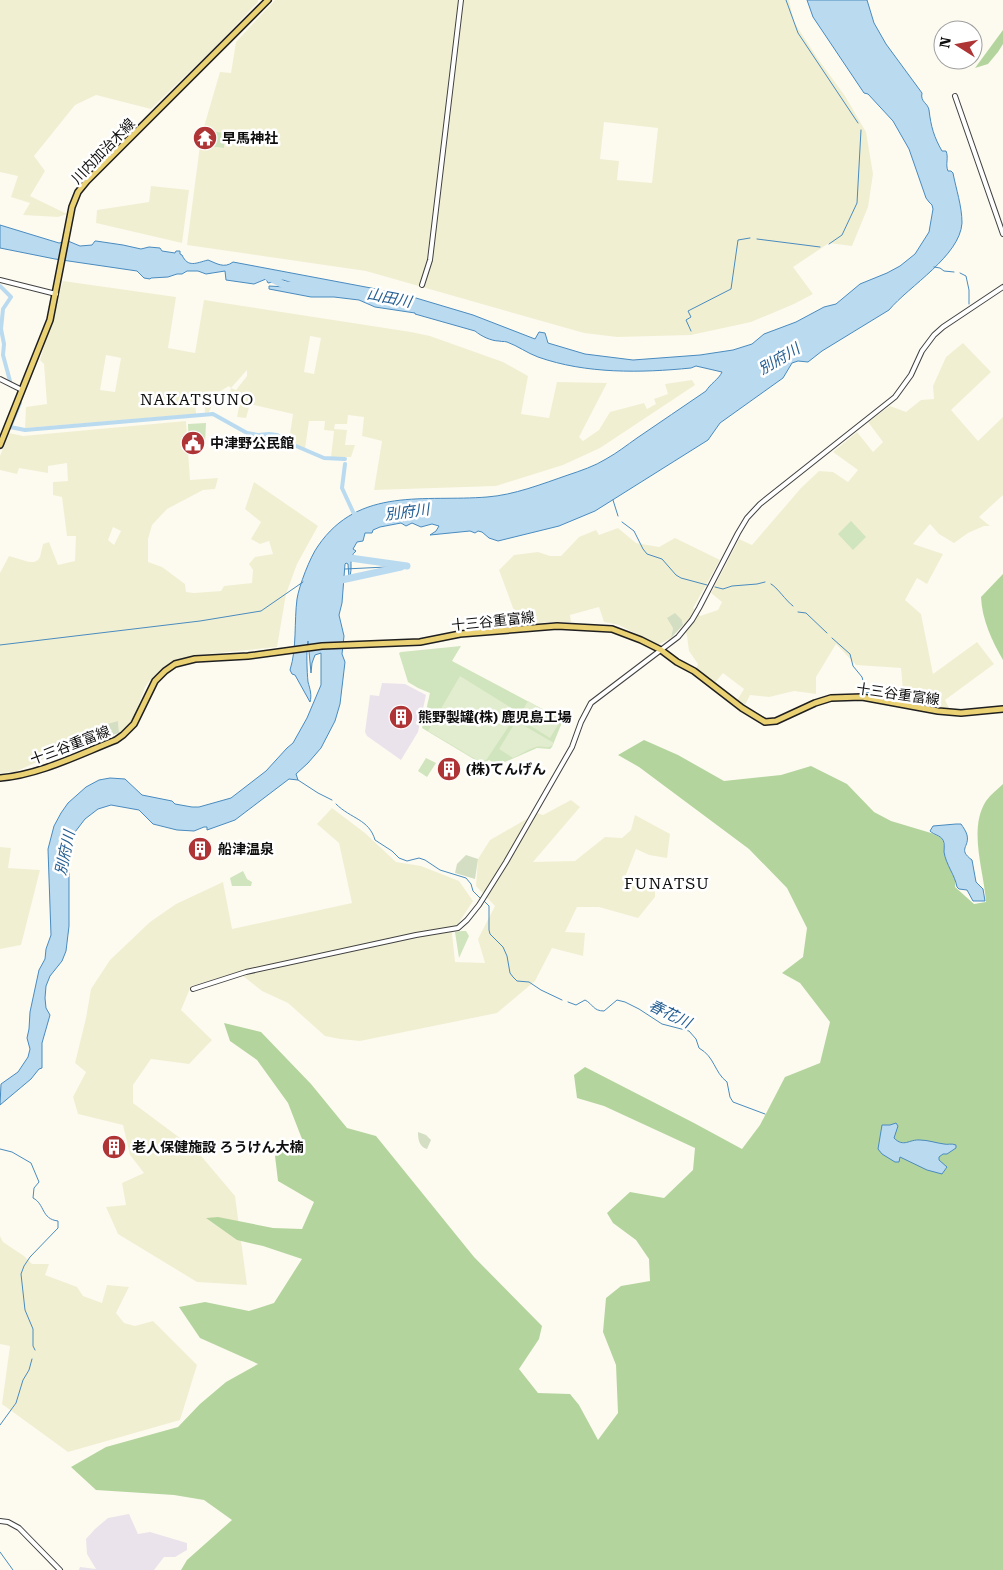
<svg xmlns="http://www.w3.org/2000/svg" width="1003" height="1570" font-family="'Roboto Serif','Noto Sans JP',serif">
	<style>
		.industrial { fill: #ebe3eb }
		.farmland { fill: #f1efd2; fill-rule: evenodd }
		.green { fill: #d0e4bd }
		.forest { fill: #b4d49e }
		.cemetery { fill: #d4dec3 }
		.pitch { fill: #e1edce }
		.water { fill: #badaf0; stroke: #498bbf }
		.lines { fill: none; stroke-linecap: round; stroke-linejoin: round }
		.stream { stroke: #498bbf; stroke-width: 1 }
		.canal { stroke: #badaf0; stroke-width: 4 }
		.river { stroke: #badaf0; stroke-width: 7 }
		.minor-casing { stroke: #414141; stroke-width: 6 }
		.major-casing { stroke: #1f1f1f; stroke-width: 8 }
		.minor { stroke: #fff; stroke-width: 4 }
		.major { stroke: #ead174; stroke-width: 5 }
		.labels { text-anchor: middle; stroke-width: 5; stroke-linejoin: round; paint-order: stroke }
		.poi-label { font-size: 14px; font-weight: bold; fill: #0e0e0e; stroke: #fff; text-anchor: start }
		.street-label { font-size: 14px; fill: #0e0e0e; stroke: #fff }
		.water-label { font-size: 15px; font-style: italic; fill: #245e92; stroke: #fff }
		.quarter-label { font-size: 16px; letter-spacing: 1px; fill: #0e0e0e; stroke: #fff }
	</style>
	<rect width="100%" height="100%" fill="#fdfbf0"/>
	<g class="industrial">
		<path d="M382,683L405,684L426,695L418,732L401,760L367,736L365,732L370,695L379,696Z"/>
		<path d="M129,1514L138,1534L150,1532L187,1543V1550L175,1557H164L154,1570H79L80,1567L96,1569L87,1554L86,1539L95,1529L108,1518Z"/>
	</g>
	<g class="farmland">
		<path d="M0,0H258V2L216,46L151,109L96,95L75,105L34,156L45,171L30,196L67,214L58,217L23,215L30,203L11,197L18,176L0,172Z"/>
		<path d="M275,0H789L794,22L818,59L845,96L866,132L873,174L868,207L852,246L829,243L793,267L813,294L794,304L751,322L691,335L617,337L584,333L366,271L187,245L200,145L224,148L225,133L203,130L220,72L231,73L236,42ZM604,122L658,128L652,183L617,180L619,161L600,159Z"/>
		<path d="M151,186L189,190L182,243L96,223L97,210L149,202Z"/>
		<path d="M63,281L176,297L168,348L195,353L204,300L411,332L430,336L503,362L528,376L521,414L549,418L557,382L607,383L579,437L583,441L599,430L610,412L644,403L647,409L656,404L654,399L668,394L665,384L692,380L695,385L600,448L563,465L496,486L374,490L382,441L362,436L364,417L348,415L347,424H335L334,429L347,430L345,445H355L351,457H331L334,431L324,430L325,421H309L305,449L289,441L293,414L250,404L246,418L237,417L240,402L228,399L231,388L229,386L217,393L209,412L205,413L204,400L195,401L196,414L25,428L26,407L47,404L44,364L40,360ZM310,336L321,338L314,374L304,372ZM106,355L121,358L115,392L100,390ZM247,370V376L236,390L231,388Z"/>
		<path d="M963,343L991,372L951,410L978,441L1003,417V495L979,517L990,526H984L968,533L954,543L939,534L930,524L913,544L943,554L927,584L917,578L905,600L921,614L933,674L977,642L994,664L945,700L951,712L904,702L901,668L856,665L836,644L816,677V694L794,691L769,697L750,695L744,707L736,702L744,689L723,673L713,685L696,671L698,664L689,651L687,636L682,620L673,628L671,638L658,645L619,625L604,622L599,607L570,615L571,622H547L520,627L499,570L514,555L538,552L550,556H561L579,537L596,530L599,535L618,528L636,543L659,547L675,538L720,560L693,608L700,616L718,610L722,602L711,593L739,539L752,545L801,488L819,471L833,472L848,482L858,470L833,452L857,432L873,452L883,442L868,422L890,406L906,412L921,400L934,399L933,386L946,357Z"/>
		<path d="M186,421L190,480L218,478L215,489L203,490L167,509L152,525L148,539V562L162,567L185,584L186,592L194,593L221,591L224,586L252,583L253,570L249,564L255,557L273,554L269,541L260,544L251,539L261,522L245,509L254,482L318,526L297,564L286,594L277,647L198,655L176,660L151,679L145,687L133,720L119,733L118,721L100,727L102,732L79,744L74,745L15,772L0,773V573L9,556L29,562H34L38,560L40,557L43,544L49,542L58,565L75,561L76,536H67L62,497L53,495V482L68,481L67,463L48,466V473L19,468L17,474L0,470V456L9,433L23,436ZM113,527L121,531L114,545L108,540Z"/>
		<path d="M571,800L580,807L533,862L575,861L605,837L622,838L631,830L635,815L670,834L667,858L649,855L636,849L625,877L641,886L655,885V897L638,918L599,907H577L565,932L585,933L583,956L552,948L535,981L497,1013L360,1041L340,1039L325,1036L288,1003L262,991L238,972L191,986L181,1010L212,1040L189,1064L151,1059L133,1085V1103L196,1150L235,1196L247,1285L197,1282L118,1234L106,1207L126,1205L122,1183L144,1173L130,1155L123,1125L78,1114L73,1097L86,1072L75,1063L86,1018L91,989L110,960L150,922L176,904L223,882L232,929L352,903L339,843L317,824L332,808L365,833L396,862L421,866L459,881L473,901L452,933L455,962L485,963L478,939L495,906L476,886L478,859L490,840L537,813L543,815Z"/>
		<path d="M0,847L11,848L8,868L40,870L21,945L0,949Z"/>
		<path d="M0,1236L3,1242L24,1256L32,1264H49L45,1275L77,1287L83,1296L102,1303L107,1285L129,1287L116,1313L124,1323L135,1326L153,1321L197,1365L180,1420L68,1452L2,1404L10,1346L0,1344Z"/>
	</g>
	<g class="green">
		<path d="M203,130L225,133L224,148L200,145Z"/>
		<path d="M206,423L205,444L189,452L188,424Z"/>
		<path d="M851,521L866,537L853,550L838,534Z"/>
		<path d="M461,646L452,661L563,720L552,747L550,749L537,748L498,765L489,760L482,764L422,728L430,693L418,688L408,682L399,653L401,652Z"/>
		<path d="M426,758L436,763L427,777L418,771Z"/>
		<path d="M243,871L247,879L252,882L251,886H232L230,878Z"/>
		<path d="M462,931H466L469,936L459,958L455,932Z"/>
	</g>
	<g class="forest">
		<path d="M1003,30V44L998,52L988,64L975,68Z"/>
		<path d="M1003,574V660C992,641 982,620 981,597Z"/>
		<path d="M644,740L678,755L724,781L781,775L811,766L847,784L874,812L891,821L931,833L942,838L952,874L956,879L955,887L974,904L986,902C984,871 968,829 986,801C991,794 998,789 1003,784V1570H181L187,1560L232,1520L204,1500L174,1495L96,1490L71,1467L106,1447L178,1427L200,1404L226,1382L258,1364L200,1338L179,1307L205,1302L249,1311L274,1303L302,1259L263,1246L237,1240L206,1218L218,1217L273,1228L302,1229L314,1202L278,1181L275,1156L302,1139L288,1103L257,1060L230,1041L224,1023L261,1032L311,1084L347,1128L376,1136L474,1257L542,1326L539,1339L519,1369L538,1393L570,1394L579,1405L598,1440L618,1413L616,1365L603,1332L606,1298L621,1286L650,1281L649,1259L636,1240L613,1223L607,1213L630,1192L664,1198L693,1170L695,1148L604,1106L577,1098L574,1075L585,1067L694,1123L742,1149L760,1125L785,1077L820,1063L830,1022L800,983L782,973L803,957L807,928L787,888L749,849L639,767L618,755Z"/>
	</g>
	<g class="cemetery">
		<path d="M675,613L682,620L683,625L671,638L673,628L667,618Z"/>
		<path d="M118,721L119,733L109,736L108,732H102L100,726Z"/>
		<path d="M466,855L478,859L475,879L455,873L457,864Z"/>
		<path d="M418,1132L426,1135L431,1140L427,1149C419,1147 418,1139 418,1132Z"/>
	</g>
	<g class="pitch">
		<path d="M460,676L518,712L487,759L482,763L428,731Z"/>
		<path d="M528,701L561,720L550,738L518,718Z"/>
		<path d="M516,721L554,743C548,751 543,745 536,747C528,749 520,755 513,758L499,749Z"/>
	</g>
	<g class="water">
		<path d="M807,0H867L874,23L886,44L922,93C920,102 928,103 929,110C931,127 934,137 942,151H946C949,158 945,164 948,171H951L953,173C956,189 962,206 962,223C960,256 909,286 889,310L822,351L808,362L798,361L792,363L783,378L720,423L708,440L595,511L559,526L498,541L489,538L482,532L478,531L475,533L470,531L430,535L436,531L439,526L432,524L421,527L412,523L406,526L401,523L380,527L373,530L372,533H365L363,541L357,542L353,549L356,551C347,558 354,568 349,578L348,564L346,563L345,564L342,603L339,615L344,636L342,654L345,662L340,704L335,721L321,748L308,763L296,774L298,780L289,779L235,820L207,830V827H204L194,831L177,830L153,824L139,810L111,805L98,809L85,819L75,832L69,856V926L66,951L62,961L50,976L46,986L45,998L46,1008L50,1015L42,1043V1068L39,1069L31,1079L0,1105L1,1084L18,1072L28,1057L30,1049L27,1038L29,1029L30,1012L39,970L45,959L46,949L51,935L48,849L54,826L61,813L68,803L86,787L99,780L110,778L125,779L142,795L172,801L175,804L192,807H199L231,798L266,771L287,748L293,743L307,718L321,685V653L315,655L312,663L311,673L308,641C306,650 307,672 308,682C310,689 312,695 310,702L295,675L292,674L290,670C297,648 294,622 297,599C299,586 310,557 318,546C359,486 425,502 487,497C514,495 542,484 568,475C580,471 595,466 606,459C617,453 627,445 637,438C660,422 683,407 706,391C710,384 719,379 722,372L696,366L691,368C641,373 586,374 538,357C527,353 518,346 507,342C503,341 503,342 499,341C491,341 481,336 475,331L415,314V313L375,307L359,300L334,297H311L269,289V286L303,288L305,287L283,280L268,283L266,279L254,284L226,280L225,271L206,274L198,271H187L182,274H177L168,277L151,278L150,279L144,278L137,271L55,259L0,248V225L59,243L68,241L80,246L92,245L95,241H96L123,245L141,249L149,247L160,248L162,251L175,253L176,251H180V254L182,255C188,268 196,263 208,260C216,263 224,269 233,262L371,288L416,298L473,315L535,339L539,332L545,333L548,343L585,354L633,360L700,355L733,350L752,344L764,334L796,322L824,307L836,304L860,284L887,273L900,266L915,254L929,232L933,209L932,205L929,202L926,198L909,149L893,121L868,94L864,93L813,17Z"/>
		<path d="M956,824H961C963,827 966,831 967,835C970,847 957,849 972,860L976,882L983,889L985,901H973L967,890L959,889L957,887C955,875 946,865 944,852C944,848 945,844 943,840C940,835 934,835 930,831L933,826Z"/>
		<path d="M896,1123L898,1126L894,1138C904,1148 909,1139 920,1140C928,1140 936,1143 944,1144C948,1145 951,1143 956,1145V1148L947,1154H943L939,1157V1160L947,1167L942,1174L927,1170L900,1157L899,1162H895L882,1154L878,1149L882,1125H890Z"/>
	</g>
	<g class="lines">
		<g class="stream">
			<path d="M786,0L798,33L858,123"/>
			<path d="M757,239L820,247"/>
			<path d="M829,244L842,235L857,203L861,130"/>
			<path d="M934,267L940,268L944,271L954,272"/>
			<path d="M960,273L966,276L969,290V304"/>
			<path d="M691,331L686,320L691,317L688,311L731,289L738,240L750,238"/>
			<path d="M613,500L618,516"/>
			<path d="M622,522L634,531L643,549L647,554L662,559L676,575L681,578L707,585"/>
			<path d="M345,569L407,566"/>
			<path d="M771,584C777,587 786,601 793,606"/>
			<path d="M715,587L723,589L732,586L757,584L765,582"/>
			<path d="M798,612L806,613L827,633"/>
			<path d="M832,638L850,654L853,666L862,677L866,692L897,698"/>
			<path d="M0,645L200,621L261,611L303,582"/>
			<path d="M298,780L318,793L332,800"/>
			<path d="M336,804C351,819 369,819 375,840L392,851L399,858L407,861L419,858L425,860L440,870L466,878L471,884L473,891L481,899"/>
			<path d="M484,901L489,906V930L490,934L503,947L507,956L510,973L513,977L517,981L529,982L541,990L562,1000"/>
			<path d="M568,1002L576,1005L585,1000C593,1004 593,1011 604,1011L617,1000L625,1002L639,1009L662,1024L689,1031L696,1039L699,1048C715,1057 714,1072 727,1082L730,1097L733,1102L765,1114"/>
			<path d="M0,1149L12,1152L31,1163L39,1182L34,1188L33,1198C45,1204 41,1219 58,1221V1228L30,1257L24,1266L21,1274L25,1310L33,1329V1346L35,1350"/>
			<path d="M0,1425L16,1403L23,1380L29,1370L32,1359"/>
			<path d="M0,1552L13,1570"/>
		</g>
		<g class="canal">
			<path d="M0,286L11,297L3,309L1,329L4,344L3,355L10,381"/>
			<path d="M20,403L10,427L25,430L213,414L247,433L258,435L269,434L277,435L284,440"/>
			<path d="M289,443L324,458L345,459"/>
			<path d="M345,464L342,488L354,514H356"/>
		</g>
		<g class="river">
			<path d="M268,277L284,285L315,287"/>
			<path d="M343,557L407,566"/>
			<path d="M337,581L401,567"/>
		</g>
		<g class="minor-casing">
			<g id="minor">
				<path d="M955,96L1003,234"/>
				<path d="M0,280L56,294"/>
				<path d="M422,285L430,260L461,0"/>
				<path d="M0,379L22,390"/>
				<path d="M193,989L246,972L416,935L458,928L467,920L479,905L506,862L572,747L581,722L591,703L678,637L692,620L699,608L738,533L747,518L760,504L895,397L911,375L922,351L934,335L943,327L1003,287"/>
				<path d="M0,1521L8,1522L19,1528L60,1570"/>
			</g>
		</g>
		<g class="major-casing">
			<g id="major">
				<path d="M0,445L50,320L72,207L78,192L87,181L268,0"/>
				<path d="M0,778C39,775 80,754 116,740L123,735L134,724L155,681L165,671L175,664L195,659L248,656L322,646L420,642L460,634L557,626L612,629L641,640L661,650L677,662L694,671L742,708L765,722L776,721L815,703L831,698L862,697L938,711L961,713L1003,709"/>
			</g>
		</g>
		<use href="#minor" class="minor"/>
		<use href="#major" class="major"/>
	</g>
	<defs>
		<g id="temple-disc" transform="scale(1.25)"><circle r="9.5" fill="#af3436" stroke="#fff"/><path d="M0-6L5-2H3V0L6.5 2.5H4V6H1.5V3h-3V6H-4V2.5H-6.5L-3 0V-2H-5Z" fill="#fff"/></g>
		<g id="civic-disc" transform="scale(1.25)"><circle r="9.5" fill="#af3436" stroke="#fff"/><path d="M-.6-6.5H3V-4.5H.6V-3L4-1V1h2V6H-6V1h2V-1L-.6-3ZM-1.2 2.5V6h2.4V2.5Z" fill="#fff"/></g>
		<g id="building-disc" transform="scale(1.25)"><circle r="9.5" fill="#af3436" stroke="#fff"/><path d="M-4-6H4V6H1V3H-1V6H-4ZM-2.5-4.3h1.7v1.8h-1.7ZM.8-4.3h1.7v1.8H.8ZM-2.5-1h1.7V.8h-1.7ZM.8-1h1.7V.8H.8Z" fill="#fff"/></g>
	</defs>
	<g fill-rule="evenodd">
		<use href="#temple-disc" x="205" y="138"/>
		<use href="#civic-disc" x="193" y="443"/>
		<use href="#building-disc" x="401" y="717"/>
		<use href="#building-disc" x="449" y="769"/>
		<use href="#building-disc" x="200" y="849"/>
		<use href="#building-disc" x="114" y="1147"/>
	</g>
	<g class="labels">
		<g class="poi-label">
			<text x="222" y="143">早馬神社</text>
			<text x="210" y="448">中津野公民館</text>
			<text x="418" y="722">熊野製罐(株) 鹿児島工場</text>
			<text x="466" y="774">(株)てんげん</text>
			<text x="218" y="854">船津温泉</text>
			<text x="132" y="1152">老人保健施設 ろうけん大楠</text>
		</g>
		<g class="street-label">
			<text transform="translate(103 151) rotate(-46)" y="5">川内加治木線</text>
			<text transform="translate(493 621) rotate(-6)" y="5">十三谷重富線</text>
			<text transform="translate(898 694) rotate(8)" y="5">十三谷重富線</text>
			<text transform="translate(70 745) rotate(-21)" y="5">十三谷重富線</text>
		</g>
		<g class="water-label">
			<text transform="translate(389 298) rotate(11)" y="5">山田川</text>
			<text transform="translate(779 359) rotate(-31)" y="5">別府川</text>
			<text transform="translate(407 512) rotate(-7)" y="5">別府川</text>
			<text transform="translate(65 853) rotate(-78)" y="5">別府川</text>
			<text transform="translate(670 1014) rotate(26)" y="5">春花川</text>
		</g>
		<g class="quarter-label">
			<text x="197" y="405">NAKATSUNO</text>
			<text x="667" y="889">FUNATSU</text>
		</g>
	</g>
	<g transform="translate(958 45) rotate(281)"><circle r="24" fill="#ffffff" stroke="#9f9f9f"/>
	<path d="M0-4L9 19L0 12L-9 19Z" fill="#af3436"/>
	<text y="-8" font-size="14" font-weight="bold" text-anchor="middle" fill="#0e0e0e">N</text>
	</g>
</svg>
